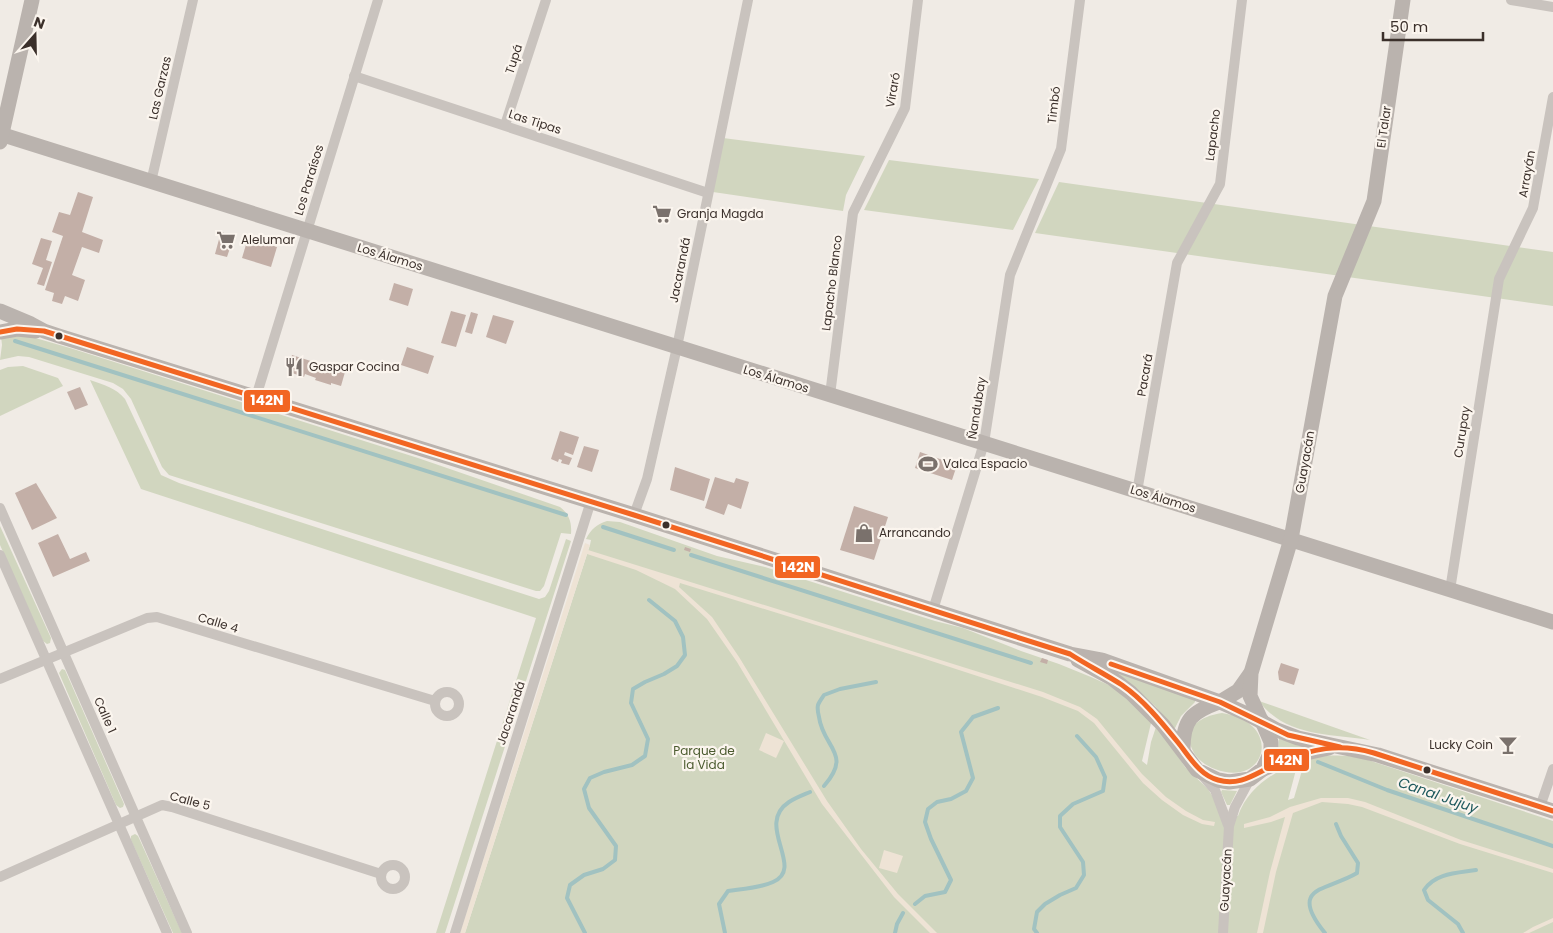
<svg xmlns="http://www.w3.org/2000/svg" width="1553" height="933" font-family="Poppins,sans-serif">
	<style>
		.green { fill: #d1d6bf }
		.plaza { fill: #eee3d5 }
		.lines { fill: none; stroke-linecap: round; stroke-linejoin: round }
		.stream { stroke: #a1c2c1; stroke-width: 4 }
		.building { fill: #c3afa7 }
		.street { stroke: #c9c3be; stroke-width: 10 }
		.secondary { stroke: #bab3ae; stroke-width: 15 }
		.bus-1-casing { stroke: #fbf5ee; stroke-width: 9 }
		.bus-1 { stroke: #f26522; stroke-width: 5 }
		.bus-dot { fill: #3b302b; stroke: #fbf5ee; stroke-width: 2 }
		.labels { text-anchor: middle; stroke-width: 4.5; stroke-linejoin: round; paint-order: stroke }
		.street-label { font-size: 12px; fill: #3b302b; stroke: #fbf5ee }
		.poi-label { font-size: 12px; fill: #3b302b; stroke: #fbf5ee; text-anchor: start }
		.park-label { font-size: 12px; fill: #4a5a2e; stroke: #fbf5ee }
		.water-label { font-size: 14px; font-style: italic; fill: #1f5a5e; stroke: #fbf5ee }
		.line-badge { stroke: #fbf5ee; stroke-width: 2 }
		.badge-label { font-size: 14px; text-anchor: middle; font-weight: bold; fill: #fff }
	</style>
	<rect width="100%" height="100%" fill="#f0ebe5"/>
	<g class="green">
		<path d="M723,138L865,156L846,195L843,211L713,192Z"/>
		<path d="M889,160L1039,179L1013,230L864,210Z"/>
		<path d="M1059,182L1553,252V306L1035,233Z"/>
		<path d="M25,335L70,348L418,458L560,507C569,514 572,522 571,534L561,533L544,586L540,591H536L169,475L162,467L131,399L123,389L113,383L29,357L18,356L0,360L2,345L1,336Z"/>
		<path d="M23,366L58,378L63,386L0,416V370L8,367Z"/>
		<path d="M90,380C104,385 116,388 125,399L161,475L179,483L539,599L545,597L549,591L566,539L571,541L445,933H436L536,618L141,489Z"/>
		<path d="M607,521L620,522L717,556L765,567L935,621L963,628L1021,651L1059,664L1091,677L1111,686L1152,719L1142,761L1147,765L1151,742L1157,724L1185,767L1208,789L1213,797L1220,814L1238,816C1248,788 1271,774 1297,762V766L1288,800L1294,798L1303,767L1302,760C1325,755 1339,754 1362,758L1553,821V933H465L590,545L591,540L586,539C591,529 597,524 607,521Z"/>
		<path d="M0,526L51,638L50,643L47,644L43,641L0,545Z"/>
		<path d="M62,669L65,670L124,804L123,807L120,808L116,805L59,673Z"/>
		<path d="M1113,669L1195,700V702L1181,716L1175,728H1173L1155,706Z"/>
		<path d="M1259,701L1370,740C1331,734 1285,737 1259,701Z"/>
		<path d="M1222,713C1284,722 1267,789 1215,769C1207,766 1199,761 1194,753C1180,729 1200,716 1222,713Z"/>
		<path d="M1279,739H1280L1308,745L1278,755Z"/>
		<path d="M1222,790L1237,791L1230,805H1227L1221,792Z"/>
		<path d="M135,834L138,836L182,933H173L131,840V836Z"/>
	</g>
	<g class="plaza">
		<path d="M585,543L590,545L588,550L1043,692L1080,707L1097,719L1142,774L1166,797L1186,811L1203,820L1215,822L1214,826L1202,824L1183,815L1162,800L1143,783L1094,723L1078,711L1042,697L916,656L680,583L679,587L712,617L739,657L827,801L861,849L898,894L937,933H930L894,897L822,804L737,662L707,619L675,589L636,570L587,554L465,933H460Z"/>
		<path d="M766,733L784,741L776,758L759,750Z"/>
		<path d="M1321,798H1348L1365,802L1461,840L1553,869V873L1460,844L1362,807L1348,804L1322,802L1293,813L1276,872L1263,933H1257L1270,872L1285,817L1271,822L1244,828V824L1270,817L1290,807Z"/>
		<path d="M884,850L903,856L897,873L879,868Z"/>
		<path d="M1553,918V922L1529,933H1523L1533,927Z"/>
	</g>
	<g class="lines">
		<g class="stream">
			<path d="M15,341L566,515"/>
			<path d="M603,527L674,550"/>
			<path d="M691,555L1031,663"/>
			<path d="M1318,762L1387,790L1553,846"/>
			<path d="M824,786C853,753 823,748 819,717C818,713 817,709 818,705C819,702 822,698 824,695L840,689L876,682"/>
			<path d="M915,904L925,896L945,892L951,880L931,839L925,822L928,809L937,802L951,799L966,791L973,778L961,732L973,717L998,708"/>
			<path d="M585,933L567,898L570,885L584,875L603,869L615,860L616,846L589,808L584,789L590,778L604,772L632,765L645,756L648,739L631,703L633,689L645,682L664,674L677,666L685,655L683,637L675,621L649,600"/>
			<path d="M725,933L719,904L728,891C742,889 760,888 773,882C806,868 754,825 789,802C795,798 803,795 810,792"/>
			<path d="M895,933L897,924L903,913"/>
			<path d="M1037,933L1034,929L1037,912L1045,904L1060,895L1076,888L1084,875L1083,862L1060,827V816L1073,804L1103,791L1105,777L1096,757L1077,736"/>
			<path d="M1325,933C1287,886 1327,891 1357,873L1358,863L1341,836L1336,824"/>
			<path d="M1463,933L1458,924L1428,900L1424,890C1435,873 1457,873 1476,870"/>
		</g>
	</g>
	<g class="building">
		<path d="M78,192L93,197L82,232L103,240L99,253L82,247L72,275L85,280L78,301L65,296L62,304L52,301L54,293L45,290L63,236L52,232L59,212L70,215Z"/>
		<path d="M221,232L234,236L227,257L215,254Z"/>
		<path d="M41,238L52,241L46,260L52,262L44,286L37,284L43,268L32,264Z"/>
		<path d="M248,238L277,247L271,267L242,258Z"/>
		<path d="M394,283L413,289L408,306L389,300Z"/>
		<path d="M451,311L466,315L456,347L441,343Z"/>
		<path d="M471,312L478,314L472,334L465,332Z"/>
		<path d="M493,315L514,321L506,344L486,337Z"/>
		<path d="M407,347L434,356L428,374L401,365Z"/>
		<path d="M292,355L345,372L341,386L331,383V385L315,380L316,378L305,374L304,377L292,373L293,370L288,369Z"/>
		<path d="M80,387L88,405L75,410L67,392Z"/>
		<path d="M560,431L579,437L573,455L565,452L564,455L572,458L569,465L561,463L562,460L559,459L558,462L551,459Z"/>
		<path d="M584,446L599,450L592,472L577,467Z"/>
		<path d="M920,452L957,465L952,480L915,468Z"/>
		<path d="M675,467L710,479L704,501L670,490Z"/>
		<path d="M715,477L734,483L736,478L749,482L741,509L728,504L724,515L705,508Z"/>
		<path d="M36,483L57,518L32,530L15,493Z"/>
		<path d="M854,506L888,517L874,560L840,550Z"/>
		<path d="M58,534L70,559L86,552L90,561L53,577L38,543Z"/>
		<path d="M685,547L691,549L690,552L684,550Z"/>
		<path d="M1042,658L1048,660L1047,664L1040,662Z"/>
		<path d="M1281,663L1299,669L1294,685L1279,680L1278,672Z"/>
	</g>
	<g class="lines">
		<g class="street">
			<path d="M1511,0L1553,7"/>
			<path d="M354,76L708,193"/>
			<path d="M505,125L546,0"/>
			<path d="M151,182L193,0"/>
			<path d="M830,395L853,213L905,108L918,0"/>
			<path d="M256,397L378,0"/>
			<path d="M1137,492L1177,263L1220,184L1242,0"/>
			<path d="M0,508L187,933"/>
			<path d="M634,515L647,479L677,347L748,0"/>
			<path d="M0,555L167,933"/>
			<path d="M1450,590L1499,279L1533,208L1553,97"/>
			<path d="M933,610L984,443L1010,275L1061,149L1080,0"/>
			<path d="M0,679L147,618L157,617L435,701"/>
			<circle cx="447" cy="704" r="12"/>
			<path d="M1202,775L1215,790L1228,825"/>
			<path d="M1540,807L1553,769"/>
			<circle cx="393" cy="877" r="12"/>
			<path d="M0,877L162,805L172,807L381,874"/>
			<path d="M455,933L591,501"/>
			<path d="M1223,933L1229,826L1235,807L1250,779"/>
		</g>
		<g class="secondary">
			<path d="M0,134L1553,622"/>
			<path d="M0,142L32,0"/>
			<path d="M0,311L31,324L44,331L59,336L634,515L1070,654L1102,660L1220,702L1247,714L1277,730L1298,738L1378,755L1553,811"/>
			<path d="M0,332L17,329L36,331"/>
			<path d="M1078,660L1113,679L1131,693L1163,725L1197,770L1218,780L1229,782L1250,779L1263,769L1271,752V742L1262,721"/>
			<path d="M1220,702L1238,691L1250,674"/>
			<path d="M1261,720L1250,696L1251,673L1291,539L1335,296L1374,201L1403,0"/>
			<path d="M1183,749C1183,719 1192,712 1219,702"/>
			<path d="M1263,769L1297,755L1329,748"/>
		</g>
		<g class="bus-1-casing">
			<g id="bus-1">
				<path d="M0,332L17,329L44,331L634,515L1070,654C1087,665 1105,674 1122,685C1145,701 1163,724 1180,745C1191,759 1200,775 1218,780C1242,787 1258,771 1279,763C1312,748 1339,743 1374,753L1553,811"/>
				<path d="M1111,664L1220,702L1288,735L1340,747"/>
			</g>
		</g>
		<use href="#bus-1" class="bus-1"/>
	</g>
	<defs>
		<g id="supermarket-bare" transform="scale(1.5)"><path d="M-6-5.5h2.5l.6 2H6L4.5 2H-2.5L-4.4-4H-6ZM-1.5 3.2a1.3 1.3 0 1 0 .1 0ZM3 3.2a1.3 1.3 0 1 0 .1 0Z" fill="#7a716c" stroke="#fbf5ee" stroke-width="2.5" paint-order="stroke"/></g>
		<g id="restaurant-bare" transform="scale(1.5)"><path d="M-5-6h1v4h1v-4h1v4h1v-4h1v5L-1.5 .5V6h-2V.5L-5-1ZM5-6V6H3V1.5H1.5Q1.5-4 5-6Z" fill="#7a716c" stroke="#fbf5ee" stroke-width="2.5" paint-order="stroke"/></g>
		<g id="stadium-bare" transform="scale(1.5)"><path d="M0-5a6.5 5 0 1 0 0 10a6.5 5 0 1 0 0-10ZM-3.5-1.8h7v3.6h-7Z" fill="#7a716c" stroke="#fbf5ee" stroke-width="2.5" paint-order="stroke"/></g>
		<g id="shop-bare" transform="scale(1.5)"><path d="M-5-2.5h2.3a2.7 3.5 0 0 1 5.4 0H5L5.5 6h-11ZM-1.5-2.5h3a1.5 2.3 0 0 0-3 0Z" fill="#7a716c" stroke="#fbf5ee" stroke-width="2.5" paint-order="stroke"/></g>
		<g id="bar-bare" transform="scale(1.5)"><path d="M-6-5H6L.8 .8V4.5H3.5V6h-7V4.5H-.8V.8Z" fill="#7a716c" stroke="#fbf5ee" stroke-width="2.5" paint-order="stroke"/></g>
	</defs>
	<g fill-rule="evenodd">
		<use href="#supermarket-bare" x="662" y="214"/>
		<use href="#supermarket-bare" x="226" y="240"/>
		<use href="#restaurant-bare" x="294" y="367"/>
		<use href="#stadium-bare" x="928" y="464"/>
		<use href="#shop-bare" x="864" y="533"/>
		<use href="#bar-bare" x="1508" y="745"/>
	</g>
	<g class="bus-dot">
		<circle cx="59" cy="336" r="4.5"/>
		<circle cx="666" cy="525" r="4.5"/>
		<circle cx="1427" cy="770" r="4.5"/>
	</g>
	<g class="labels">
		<g class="street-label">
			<text transform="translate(514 59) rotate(-72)" y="4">Tupá</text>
			<text transform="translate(160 88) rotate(-77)" y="4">Las Garzas</text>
			<text transform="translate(893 90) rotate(-80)" y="4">Viraró</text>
			<text transform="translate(1054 105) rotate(-83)" y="4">Timbó</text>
			<text transform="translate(535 122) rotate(18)" y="4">Las Tipas</text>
			<text transform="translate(1384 127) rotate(-82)" y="4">El Talar</text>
			<text transform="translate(1213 135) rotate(-83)" y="4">Lapacho</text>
			<text transform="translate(1527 174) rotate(-80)" y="4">Arrayán</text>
			<text transform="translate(309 180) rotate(-73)" y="4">Los Paraísos</text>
			<text transform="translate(390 257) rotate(17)" y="4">Los Álamos</text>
			<text transform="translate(680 270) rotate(-79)" y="4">Jacarandá</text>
			<text transform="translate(832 283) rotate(-83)" y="4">Lapacho Blanco</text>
			<text transform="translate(1145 375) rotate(-80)" y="4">Pacará</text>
			<text transform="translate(776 379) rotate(17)" y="4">Los Álamos</text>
			<text transform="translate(977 408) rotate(-81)" y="4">Ñandubay</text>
			<text transform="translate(1462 432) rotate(-81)" y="4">Curupay</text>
			<text transform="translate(1305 462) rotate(-80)" y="4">Guayacán</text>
			<text transform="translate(1163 499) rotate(17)" y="4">Los Álamos</text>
			<text transform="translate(218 623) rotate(17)" y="4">Calle 4</text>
			<text transform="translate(511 713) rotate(-72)" y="4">Jacarandá</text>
			<text transform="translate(105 715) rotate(66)" y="4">Calle 1</text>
			<text transform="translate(190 801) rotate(15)" y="4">Calle 5</text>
			<text transform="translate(1226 880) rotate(-87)" y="4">Guayacán</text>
		</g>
		<g class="poi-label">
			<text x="677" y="218">Granja Magda</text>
			<text x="241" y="244">Alelumar</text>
			<text x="309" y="371">Gaspar Cocina</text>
			<text x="943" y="468">Valca Espacio</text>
			<text x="879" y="537">Arrancando</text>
			<text x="1493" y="749" text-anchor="end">Lucky Coin</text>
		</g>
		<g class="park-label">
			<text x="704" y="755">Parque de<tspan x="704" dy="14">la Vida</tspan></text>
		</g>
		<g class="water-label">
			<text transform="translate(1438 795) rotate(19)" y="5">Canal Jujuy</text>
		</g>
	</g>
	<g class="line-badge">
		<rect x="243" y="389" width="48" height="24" rx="5" fill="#f26522"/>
		<rect x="774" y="555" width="47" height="24" rx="5" fill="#f26522"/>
		<rect x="1263" y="748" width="47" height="24" rx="5" fill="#f26522"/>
	</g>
	<g class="badge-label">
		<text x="267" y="405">142N</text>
		<text x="798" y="572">142N</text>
		<text x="1286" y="765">142N</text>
	</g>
	<g transform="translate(35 35) rotate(20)" stroke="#fbf5ee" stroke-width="4" paint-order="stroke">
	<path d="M0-4L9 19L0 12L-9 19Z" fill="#3b302b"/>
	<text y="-8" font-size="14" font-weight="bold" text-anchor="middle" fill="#3b302b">N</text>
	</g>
	<path d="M1383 32v8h100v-8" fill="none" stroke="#3b302b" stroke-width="2.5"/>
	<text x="1390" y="32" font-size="15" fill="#3b302b" stroke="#fbf5ee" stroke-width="4" paint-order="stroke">50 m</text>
</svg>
